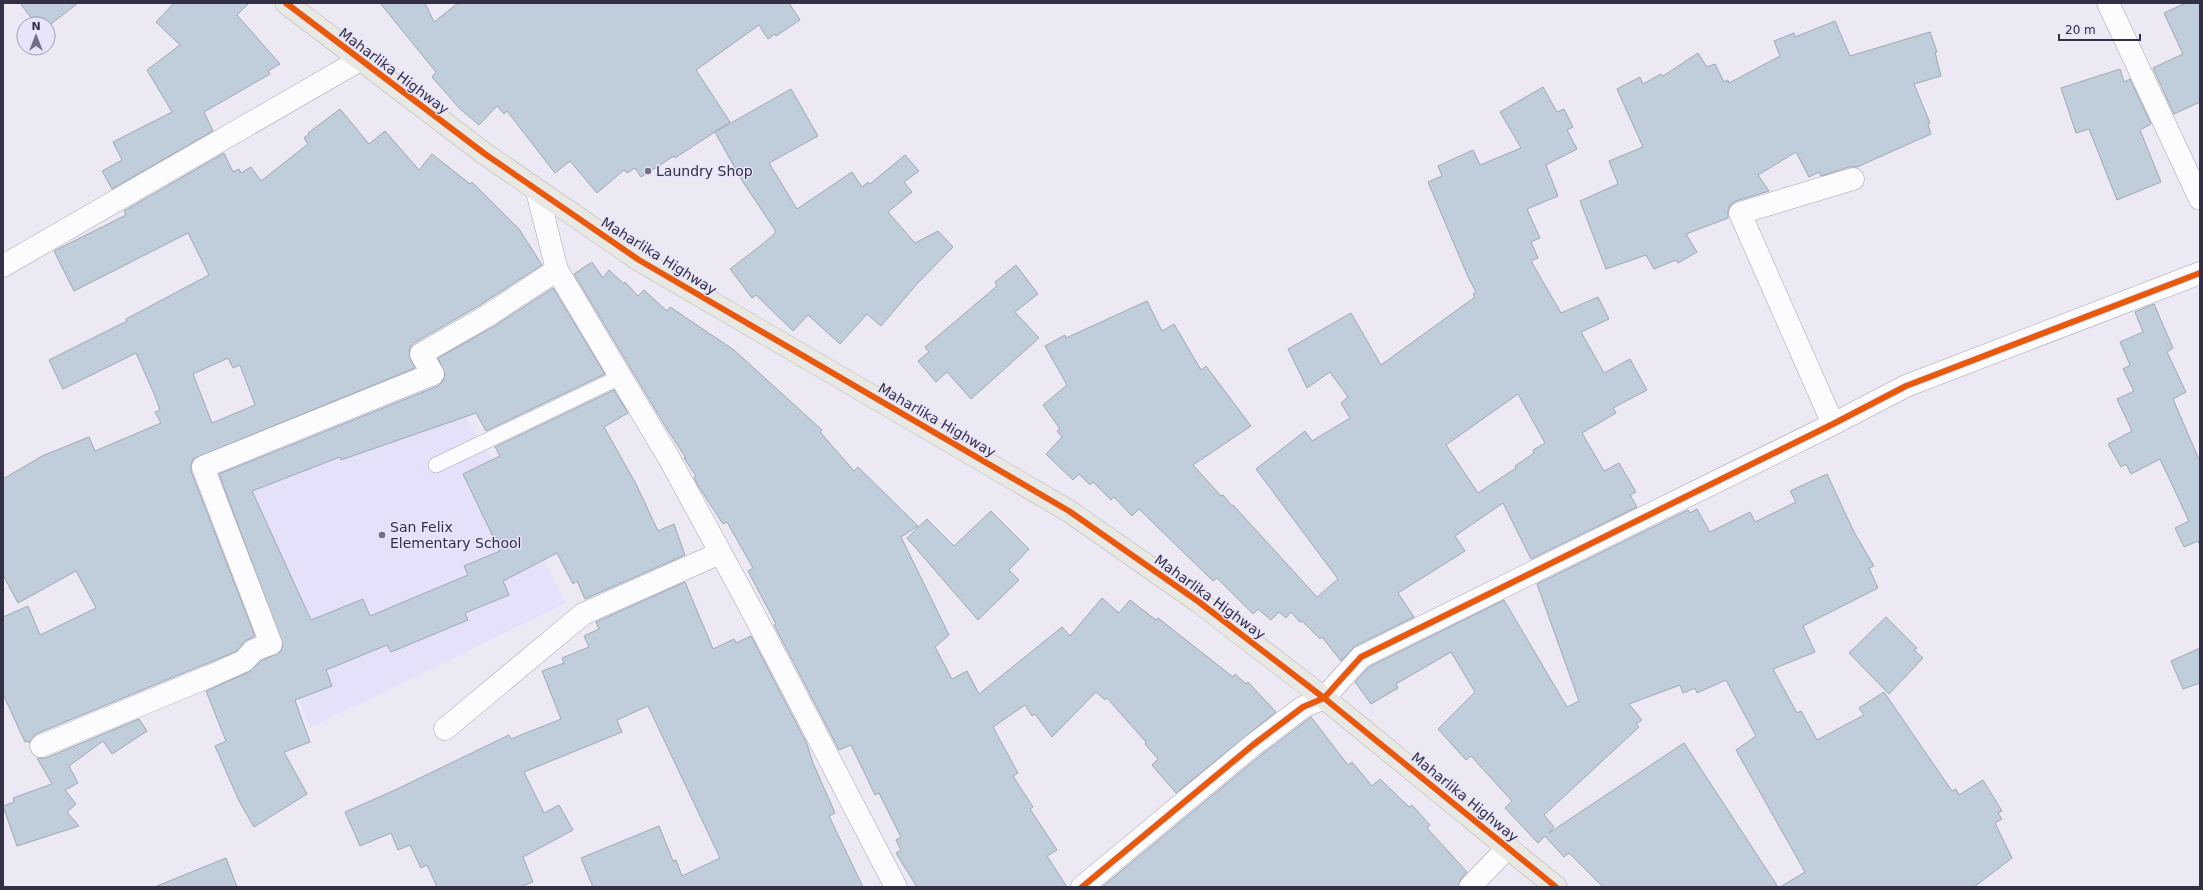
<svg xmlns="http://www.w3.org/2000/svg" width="2203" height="890" font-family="'DejaVu Sans',sans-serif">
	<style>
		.built { fill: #e6e1fa }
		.building { fill: #c0cdda; stroke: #9fa8b4; fill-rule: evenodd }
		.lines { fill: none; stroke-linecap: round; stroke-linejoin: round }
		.service-casing { stroke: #a7a3b2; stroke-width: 16 }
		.minor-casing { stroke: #a7a3b2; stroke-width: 23 }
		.tertiary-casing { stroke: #a7a3b2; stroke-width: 23 }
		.trunk-casing { stroke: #b7b6b4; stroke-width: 23 }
		.service { stroke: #fcfcfe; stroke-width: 15 }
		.minor { stroke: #fcfcfe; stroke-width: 22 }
		.tertiary { stroke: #fcfcfe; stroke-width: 22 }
		.trunk { stroke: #e9e9e4; stroke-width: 22 }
		.cycleway-casing { stroke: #e8e4fa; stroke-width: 8 }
		.cycleway { stroke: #e8590c; stroke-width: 6 }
		.poi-dot { fill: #747082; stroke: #e8e4fa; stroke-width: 1.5 }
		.labels { text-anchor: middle; stroke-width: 3; stroke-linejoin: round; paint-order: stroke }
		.street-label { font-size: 14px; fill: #332f44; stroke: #e8e4fa }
		.poi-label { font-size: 14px; fill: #332f44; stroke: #e8e4fa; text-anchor: start }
	</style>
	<rect width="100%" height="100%" fill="#ece9f5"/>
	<path class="built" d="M439,374L492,459L566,603L310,728L206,467Z"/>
	<g class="building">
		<path d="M20,3H78L51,24H36Z"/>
		<path d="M174,3H249L237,15L280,64L268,71L270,74L204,112L213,131L112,189L102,171L122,160L113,142L172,112L147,70L180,45L156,22Z"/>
		<path d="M380,3H425L434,22L458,3H789L800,20L776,36L775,34L768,39L759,25L696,70L730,122L675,158L674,156L641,177L635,168L627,173L624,170L597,193L570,161L555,173L507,111L504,114L497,106L479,125L460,109L432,77L436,72Z"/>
		<path d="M2186,3H2200V102L2174,114L2153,68L2183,54L2164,13Z"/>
		<path d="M1835,21L1850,56L1930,32L1937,52H1935L1941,76L1914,84L1930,123L1928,124L1931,134L1857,167H1849L1821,176L1819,172L1809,177L1796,152L1758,175L1769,191L1736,201L1730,205L1728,211V218L1686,234L1697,252L1678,263L1676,260L1654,269L1646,255L1606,269L1580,201L1618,184L1609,161L1643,147L1617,89L1640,77L1643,84L1661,74L1663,76L1698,53L1707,67L1715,64L1724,82L1728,80L1729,83L1780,56L1774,41L1794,33L1795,37Z"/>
		<path d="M2120,69L2124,82L2130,79L2151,124L2140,130L2161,182L2117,200L2089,129L2076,133L2061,88Z"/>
		<path d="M1543,87L1557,112L1564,109L1573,127L1567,130L1577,149L1546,165L1558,196L1527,209L1540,238L1531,242L1538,258L1531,261L1561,313L1598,297L1609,319L1581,332L1604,373L1630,359L1647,390L1613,408L1616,413L1582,433L1604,471L1619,463L1636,492L1630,495L1637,507L1531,559L1503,503L1455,536L1465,551L1398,593L1414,617L1355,646L1341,661L1322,637L1320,639L1302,621L1300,622L1291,612L1286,618L1279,612L1271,620L1258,609L1253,614L1217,578L1213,581L1139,509L1132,516L1114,497L1111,500L1093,482L1090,485L1079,474L1073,480L1046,454L1062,437L1057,431L1060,429L1043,405L1067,385L1045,346L1065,335L1066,338L1147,301L1162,331L1174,324L1201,370L1206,366L1251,426L1193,465L1221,496L1223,495L1232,506L1233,505L1317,597L1338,579L1256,469L1305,431L1312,441L1350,418L1341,403L1348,397L1330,372L1307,388L1288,349L1351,313L1381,365L1475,297L1473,294L1476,292L1468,277L1428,182L1442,176L1438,166L1473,150L1480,165L1521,148L1500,112ZM1518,394L1545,443L1533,450L1534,453L1515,466L1516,468L1478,493L1446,445Z"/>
		<path d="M791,89L818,136L769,163L797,209L852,172L862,187L868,182L870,184L905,155L919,171L904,182L912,192L888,212L915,243L938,231L953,247L916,285L881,326L867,314L840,344L808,315L793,331L756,295L752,298L730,269L764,243L775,233V230L741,179L715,132Z"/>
		<path d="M340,109L369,144L385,131L419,170L432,154L470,184L472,182L519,229L542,265L480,305L414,343L410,348L409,355L415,368L193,459L191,465V471L255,636L245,641L237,651L36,734L29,743L28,741L25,742L3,694V617L28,606L40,635L96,608L76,571L18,603L3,575V479L42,456L89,437L95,451L161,423L155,412L160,410L155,396L136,353L63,389L49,360L127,321L126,319L209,275L188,233L74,291L54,251L126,215L124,211L224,153L233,172L239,169L241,173L251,167L261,181L308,144L304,138L309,134L308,133ZM228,358L233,368L240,365L255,405L212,423L193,374Z"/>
		<path d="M592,262L603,278L609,270L624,284L625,282L638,296L644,290L667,311L670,307L734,350L822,430L820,432L854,471L858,467L918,526L901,537L949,635L935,647L952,679L967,671L979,694L1062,627L1070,636L1102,598L1119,613L1130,600L1156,620L1158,618L1233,677L1235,674L1246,684L1248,682L1276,712L1176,793L1152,765L1158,759L1145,744L1146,742L1107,698L1105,700L1096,692L1052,737L1035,714L1032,716L1025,705L993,727L1018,773L1013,776L1033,807L1030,809L1057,850L1047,856L1067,887H917L896,853L901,850L896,840L901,837L879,793L875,795L851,745L839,750L774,625L776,624L748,571L753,568L727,522L723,524L697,484L694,477L696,476L684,458H686L667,429L574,274Z"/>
		<path d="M1016,265L1038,294L1015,312L1039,338L971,399L947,372L936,382L918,361L929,352L925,347L997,286L995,282Z"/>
		<path d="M553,288L605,374L486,431L476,413L341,460L340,457L252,491L311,620L363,599L370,616L468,575L464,566L500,551L463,474L500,456L495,447L614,390L628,413L604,427L636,484L658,531L674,524L685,555L585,599L577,581L573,584L557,553L503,581L509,595L465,613L468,620L391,652L387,645L326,670L332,686L295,700L310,742L284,752L307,794L254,827L239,801L215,746L226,741L206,691L249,672L261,661L280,652L283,646L219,474L438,386L443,381L445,374L438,358L493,327Z"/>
		<path d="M2154,304L2173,348L2167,352L2186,392L2173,399L2200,462V546L2198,541L2184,547L2175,528L2189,521L2160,459L2131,474L2126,464L2121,467L2108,444L2132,431L2117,399L2134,391L2123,369L2130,365L2120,342L2143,332L2135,312Z"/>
		<path d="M1827,474L1854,532L1874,566L1869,568L1878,588L1803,626L1815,652L1773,669L1797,713L1801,711L1817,740L1864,715L1859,708L1884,692L1952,791L1956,789L1959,795L1983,780L2002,811L1998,813L2002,819L1995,823L2012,858L1974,887H1780L1805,872L1736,750L1756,736L1726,680L1697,693L1695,688L1683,693L1680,685L1629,704L1642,720L1636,724L1639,727L1544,815L1554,827L1549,833L1684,743L1778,887H1603L1569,853L1564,857L1545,836L1538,843L1505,808L1512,801L1471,756L1466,760L1438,729L1475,692L1451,652L1396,684L1398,688L1371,704L1355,682L1369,667L1504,600L1567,707L1579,701L1537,584L1688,510L1690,513L1697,509L1710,532L1750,512L1755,522L1796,502L1790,491Z"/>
		<path d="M991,511L1029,549L1009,570L1019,580L978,620L907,538L927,519L954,546Z"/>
		<path d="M685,582L713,649L734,639L736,643L751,636L807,744L813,763L835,813L829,816L863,887H593L581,858L659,826L673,861L676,860L682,876L720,858L648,706L617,720L622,732L524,772L544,813L559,805L573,830L523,857L533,882L520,887H437L427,865L421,868L410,845L398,850L391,833L360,846L345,812L395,790L509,735L511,739L561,719L542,671L564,663L562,658L589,647L584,636L599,629L596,622Z"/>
		<path d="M1886,617L1917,648L1914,650L1923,658L1889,694L1849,653Z"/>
		<path d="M2200,648V683L2183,689L2171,661Z"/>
		<path d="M1311,717L1348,765L1352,762L1372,786L1380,779L1409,807L1412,805L1430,825L1427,828L1467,872L1461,879L1458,887H1102L1261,755Z"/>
		<path d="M139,719L147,731L112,754L103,741L69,766L78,783L65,790L76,804L67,812L79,826L17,846L3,806L14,802L13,798L52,784L37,758H46Z"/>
		<path d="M226,858L237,887H157V886Z"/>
	</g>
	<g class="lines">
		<g class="service-casing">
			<path id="service" d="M436,465L620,377"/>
		</g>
		<g class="minor-casing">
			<g id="minor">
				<path d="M2108,3L2200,199"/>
				<path d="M3,266L360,60"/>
				<path d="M1833,424L1740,213L1853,179"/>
				<path d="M445,729L583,614L720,553"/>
				<path d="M41,746L210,676L244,661L254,650L271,644L203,467L433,374L421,354L487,316L557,270"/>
				<path d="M1082,887L1253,745L1303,707L1324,698L1361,657L1833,424L1906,386L2200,273"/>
				<path d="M1470,887L1508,847"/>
			</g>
		</g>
		<g class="tertiary-casing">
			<path id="tertiary" d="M537,191L557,270L669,458L750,607L896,887"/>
		</g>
		<g class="trunk-casing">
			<path id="trunk" d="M286,3L485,154L639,260L1069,511L1199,602L1324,698L1556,887"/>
		</g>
		<use href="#service" class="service"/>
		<use href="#minor" class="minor"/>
		<use href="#tertiary" class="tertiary"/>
		<use href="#trunk" class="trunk"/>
		<g class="cycleway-casing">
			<g id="cycleway">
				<path d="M286,3L485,154L639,260L1069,511L1199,602L1324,698L1556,887"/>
				<path d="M1082,887L1253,745L1303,707L1324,698L1361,657L1833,424L1906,386L2200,273"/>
			</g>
		</g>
		<use href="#cycleway" class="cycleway"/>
	</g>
	<g class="poi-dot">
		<circle cx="648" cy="171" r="4"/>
		<circle cx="382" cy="535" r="4"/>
	</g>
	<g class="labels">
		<g class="street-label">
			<text transform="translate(394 71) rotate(37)" y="5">Maharlika Highway</text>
			<text transform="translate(659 256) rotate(32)" y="5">Maharlika Highway</text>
			<text transform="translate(937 420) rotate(30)" y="5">Maharlika Highway</text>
			<text transform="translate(1210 597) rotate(36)" y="5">Maharlika Highway</text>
			<text transform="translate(1465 797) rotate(39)" y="5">Maharlika Highway</text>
		</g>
		<g class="poi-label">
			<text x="656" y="176">Laundry Shop</text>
			<text x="390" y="532">San Felix<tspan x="390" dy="16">Elementary School</tspan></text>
		</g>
	</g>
	<rect width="2203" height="890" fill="none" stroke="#332f44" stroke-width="8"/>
	<g transform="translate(36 36)"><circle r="19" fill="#e8e4fa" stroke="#a09cb1"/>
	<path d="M0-3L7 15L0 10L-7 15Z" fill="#747082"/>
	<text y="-6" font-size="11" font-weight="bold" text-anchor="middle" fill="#332f44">N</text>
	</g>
	<path d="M2059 34v6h81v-6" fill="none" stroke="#332f44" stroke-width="2"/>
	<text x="2065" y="34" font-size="12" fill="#332f44" stroke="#e8e4fa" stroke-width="3" paint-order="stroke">20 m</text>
</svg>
